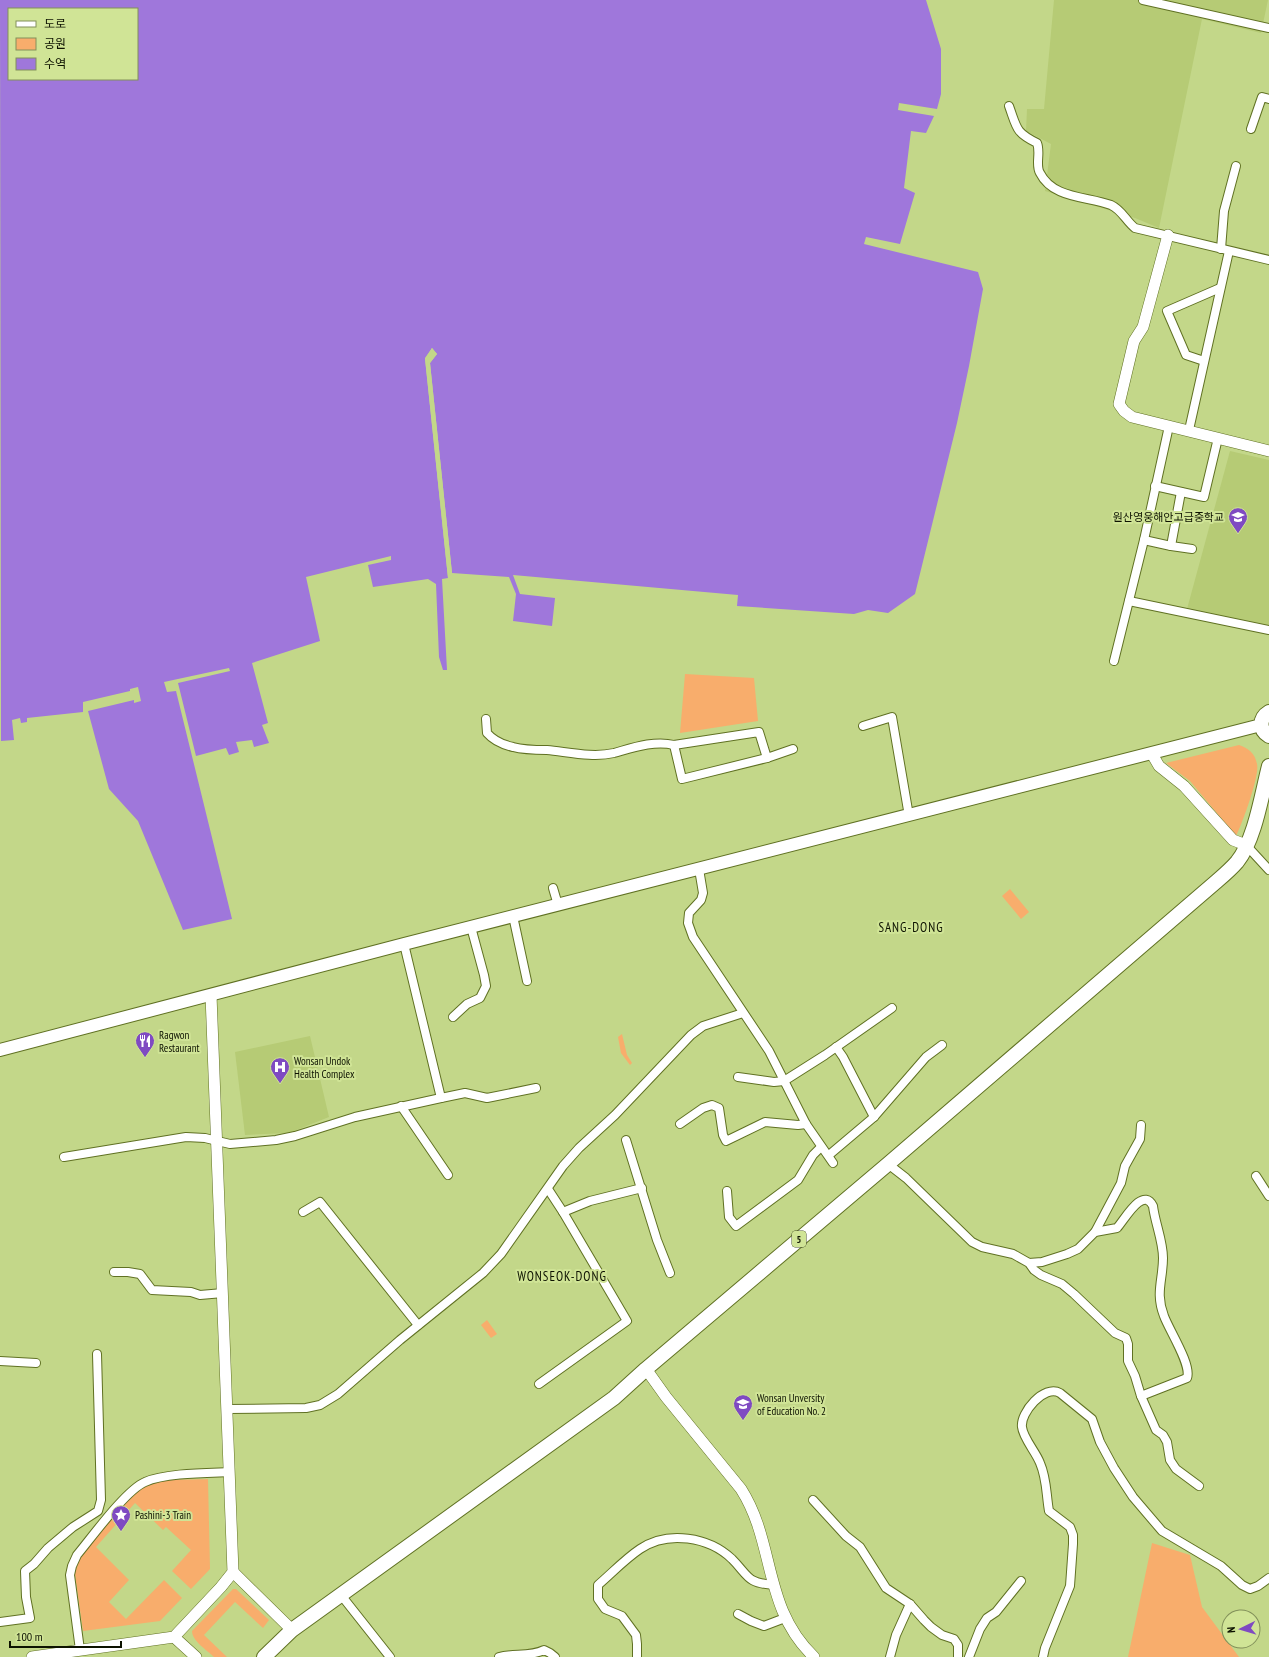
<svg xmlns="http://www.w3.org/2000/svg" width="1269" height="1657" font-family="'PT Sans Narrow','Noto Sans KR',sans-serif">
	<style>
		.built { fill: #b6cb75 }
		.green { fill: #f8ad6c }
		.water { fill: #9f77db; fill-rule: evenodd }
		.pier { fill: #c3d789 }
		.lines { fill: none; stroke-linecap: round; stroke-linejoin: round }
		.street-casing { stroke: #607123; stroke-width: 10 }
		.secondary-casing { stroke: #607123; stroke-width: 12 }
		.primary-casing { stroke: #607123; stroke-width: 14 }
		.highway-casing { stroke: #607123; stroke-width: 16 }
		.street { stroke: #fff; stroke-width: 8 }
		.secondary { stroke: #fff; stroke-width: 11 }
		.primary { stroke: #fff; stroke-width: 12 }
		.highway { stroke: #fff; stroke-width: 14 }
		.labels { text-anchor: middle; stroke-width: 4; stroke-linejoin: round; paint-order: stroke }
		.shield { fill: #d0e496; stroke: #48512d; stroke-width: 1 }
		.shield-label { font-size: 10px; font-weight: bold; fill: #0d1200 }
		.poi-label { font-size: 11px; fill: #0d1200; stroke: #d0e496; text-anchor: start }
		.quarter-label { font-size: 13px; letter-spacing: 1px; fill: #0d1200; stroke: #d0e496 }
	</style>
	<rect width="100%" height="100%" fill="#c3d789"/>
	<g class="built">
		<path d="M1054,0H1268L1261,33L1202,19L1159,228L1135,218L1045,191L1051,144L1026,131L1027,109H1044Z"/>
		<path d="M1230,451L1269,460V626L1187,609Z"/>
		<path d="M310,1036L329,1117L289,1133L245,1135L235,1052Z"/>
	</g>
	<g class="green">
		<path d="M685,674L754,678L758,721L680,733Z"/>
		<path d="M1239,745C1248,748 1255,753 1257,764C1260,775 1242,824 1236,836L1190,781L1166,763Z"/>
		<path d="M1010,889L1029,912L1021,919L1002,896Z"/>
		<path d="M622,1034L627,1055L632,1063L630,1065L621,1053L618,1037Z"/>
		<path d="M487,1320L497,1334L491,1338L481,1325Z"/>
		<path d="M208,1479L210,1569L191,1589L172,1571L191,1550L166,1527L163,1530L135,1503L96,1547L129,1580L109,1602L126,1619L164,1580L182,1598L160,1621L83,1631L75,1575V1568L79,1556C95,1537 126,1494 147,1485C163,1478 191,1480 208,1479Z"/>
		<path d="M1152,1543L1190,1555L1202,1607L1239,1657H1128Z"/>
		<path d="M233,1589H236L269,1620L263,1628L235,1602L204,1635L227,1657H214C207,1650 192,1641 192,1631Z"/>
	</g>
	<path class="water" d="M0,0H926L941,49V94L937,109L899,103L898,110L934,116L926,133L911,131L904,188L915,193L900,244L866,237L864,244L978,272L983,289L969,366L957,423L915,594L888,613L868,610L854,614L737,606L738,595L513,575L520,594L555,598L552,626L513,621L516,594L509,577L452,573L430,363L437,354L432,348L425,359L448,578L442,579L447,670H443L439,657L436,584L428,579L373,587L368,565L391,560V556L306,577L320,641L252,663L268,723L262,725L269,743L254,747L252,740L236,742L239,752L229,755L226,748L196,756L178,683L230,671L229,668L164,682L167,692L176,691L232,919L183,930L138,821L109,789L88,711L134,700V703L141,701L138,687L130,689V691L83,702V712L27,718V722L21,723L20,718L12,720L14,740L1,741ZM9,9H137V79H9Z"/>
	<path class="pier" d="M432,348L437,354L430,363L452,573L451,574L428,363L435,354L432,351L427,359L450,576L448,578L425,358Z"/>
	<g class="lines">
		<g class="street-casing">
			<g id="street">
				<path d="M1143,0L1269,28"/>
				<path d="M1009,106C1017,128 1015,132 1037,143C1041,153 1035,165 1040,173C1053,199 1087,196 1111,205C1122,210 1126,221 1135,228L1269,260"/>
				<path d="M1251,129L1262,97L1269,99"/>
				<path d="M1221,249L1224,211L1236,166"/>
				<path d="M1204,361L1186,355L1167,311L1220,288"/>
				<path d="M1189,430L1229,251"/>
				<path d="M1155,486L1204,497L1218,438"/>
				<path d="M1144,540L1171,546L1192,549"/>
				<path d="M1171,546L1181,492"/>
				<path d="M1129,601L1269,630"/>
				<path d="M1114,661L1144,540L1169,426"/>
				<path d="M486,719L487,733C493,740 504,745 513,747C524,750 536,750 547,750C568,752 593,758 614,753C632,748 654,740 674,745L759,732L767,758L793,749"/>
				<path d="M863,726L892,717L909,816"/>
				<path d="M674,745L682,779L767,758"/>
				<path d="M1246,845L1269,870"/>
				<path d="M699,869L703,893L701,900L689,913L688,923L693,937L769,1051L806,1124L833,1163"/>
				<path d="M553,888L558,905"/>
				<path d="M513,916L527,981"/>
				<path d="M404,944L441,1098"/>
				<path d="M453,1017L467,1004L480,998L486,986L484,975L471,927"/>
				<path d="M836,1047L843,1057L874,1117"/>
				<path d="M738,1077L774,1082L784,1081L825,1055L892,1008"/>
				<path d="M401,1106L448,1175"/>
				<path d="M680,1124L703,1108L712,1105L719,1108L723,1135L726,1141L765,1122L798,1125L806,1124"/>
				<path d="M626,1140L657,1240L670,1273"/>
				<path d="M829,1155L874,1117L926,1057L942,1045"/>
				<path d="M64,1157L186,1137L205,1138L230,1144L276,1140L295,1136L355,1117L441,1098L465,1093L487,1098L536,1088"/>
				<path d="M888,1164L906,1178L972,1242L982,1247L1013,1254L1029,1263L1042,1262L1067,1254L1078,1249L1095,1232L1117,1228C1125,1219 1143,1186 1153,1206C1155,1223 1163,1241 1163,1258C1163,1280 1155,1293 1164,1316C1169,1330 1192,1365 1187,1378L1141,1396L1135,1376L1128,1361V1344L1126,1338L1115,1333L1074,1294L1062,1284L1041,1275L1034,1270L1029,1263"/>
				<path d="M1256,1176L1269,1196"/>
				<path d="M727,1191L729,1217L736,1226L798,1180L813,1155L821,1147"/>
				<path d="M303,1212L320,1202L418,1325"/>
				<path d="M563,1212L590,1201L642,1188"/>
				<path d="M1095,1232L1121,1183L1125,1166L1140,1139L1141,1125"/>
				<path d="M114,1272H128L140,1274L152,1290L191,1292L200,1295L223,1293"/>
				<path d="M0,1361L36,1363"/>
				<path d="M539,1384L627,1321L563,1212L548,1189"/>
				<path d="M1141,1396L1156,1430L1163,1435L1167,1442L1170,1460L1176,1469L1199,1486"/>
				<path d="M227,1409L306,1408L320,1405L338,1394L400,1340L483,1273L501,1254L563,1166L579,1148L615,1115L691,1035L703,1026L743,1013"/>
				<path d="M813,1500L846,1536L860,1547L886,1588L910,1604L924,1620L931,1627L942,1635L954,1639L958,1645V1657"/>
				<path d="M341,1595L390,1657"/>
				<path d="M738,1614L751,1621L764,1626L785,1618"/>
				<path d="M0,1622L30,1618L26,1597L25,1571L34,1564L48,1548L73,1527L98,1511L101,1500L97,1354"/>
				<path d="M80,1650L70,1575L72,1566L77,1555C92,1537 126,1490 145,1482C165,1473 207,1473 230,1472"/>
				<path d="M499,1657C514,1653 530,1657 544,1650L550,1653L555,1657"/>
				<path d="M637,1657V1644L636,1635L622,1616L605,1609L598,1599V1585C612,1573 625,1559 640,1549C668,1530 709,1537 732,1559C749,1576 746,1583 774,1585"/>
				<path d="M890,1657L896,1635L910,1604"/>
				<path d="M969,1657L980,1629L987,1618L996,1612L1021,1581"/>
				<path d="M1043,1657L1045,1648L1070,1586L1073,1544V1535L1070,1527L1049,1511C1046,1494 1047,1479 1040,1463C1036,1452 1023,1438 1022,1427C1020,1413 1044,1384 1060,1393L1092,1419L1100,1442L1114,1468L1133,1497L1162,1531L1221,1566L1242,1585L1250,1589L1258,1586L1269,1578"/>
			</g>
		</g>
		<g class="secondary-casing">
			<g id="secondary">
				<path d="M1168,235L1143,327L1134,341L1119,404L1124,411L1132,417L1269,451"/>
				<path d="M1152,754L1159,766L1184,786L1233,840L1246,845"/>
				<path d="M646,1369L666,1397L741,1489C776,1544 762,1607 814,1657"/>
				<path d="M233,1572L292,1630"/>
				<path d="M174,1637L196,1657"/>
				<path d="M32,1657L174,1637L221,1587L233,1572L211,995"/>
			</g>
		</g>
		<g class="primary-casing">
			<path id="primary" d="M0,1050L404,944L1261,725"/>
		</g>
		<g class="highway-casing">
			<g id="highway">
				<path d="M1269,712C1259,718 1259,730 1269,736"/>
				<path d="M264,1657L292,1630L614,1398L646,1369L888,1164L1217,881C1224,875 1231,869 1237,862C1255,840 1262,793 1269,766"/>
			</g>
		</g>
		<use href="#street" class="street"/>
		<use href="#secondary" class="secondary"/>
		<use href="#primary" class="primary"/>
		<use href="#highway" class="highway"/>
	</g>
	<defs>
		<g id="school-pin" transform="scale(1)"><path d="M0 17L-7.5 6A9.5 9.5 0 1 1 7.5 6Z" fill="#7f4ac2" stroke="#d0e496"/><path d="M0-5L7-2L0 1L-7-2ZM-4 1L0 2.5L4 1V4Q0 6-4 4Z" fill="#fff"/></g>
		<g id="restaurant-pin" transform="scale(1)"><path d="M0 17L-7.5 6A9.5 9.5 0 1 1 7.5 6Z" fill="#7f4ac2" stroke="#d0e496"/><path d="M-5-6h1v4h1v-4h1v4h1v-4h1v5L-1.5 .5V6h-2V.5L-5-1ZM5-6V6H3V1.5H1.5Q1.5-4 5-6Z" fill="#fff"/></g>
		<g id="hospital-pin" transform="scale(1)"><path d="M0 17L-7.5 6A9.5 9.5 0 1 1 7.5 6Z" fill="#7f4ac2" stroke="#d0e496"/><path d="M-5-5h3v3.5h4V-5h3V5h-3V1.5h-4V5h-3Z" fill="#fff"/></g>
		<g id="university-pin" transform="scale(1)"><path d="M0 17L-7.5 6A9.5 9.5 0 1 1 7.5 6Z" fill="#7f4ac2" stroke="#d0e496"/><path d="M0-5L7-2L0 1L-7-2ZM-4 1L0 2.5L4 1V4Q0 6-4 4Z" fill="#fff"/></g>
		<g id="sight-pin" transform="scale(1)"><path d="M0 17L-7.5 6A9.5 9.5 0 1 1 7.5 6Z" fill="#7f4ac2" stroke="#d0e496"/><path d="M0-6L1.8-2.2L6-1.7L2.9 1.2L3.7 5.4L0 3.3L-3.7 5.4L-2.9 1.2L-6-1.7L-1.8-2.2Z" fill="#fff"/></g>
	</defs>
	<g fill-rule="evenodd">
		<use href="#school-pin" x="1238" y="517"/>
		<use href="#restaurant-pin" x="145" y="1041"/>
		<use href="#hospital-pin" x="280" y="1067"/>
		<use href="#university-pin" x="743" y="1404"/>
		<use href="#sight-pin" x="121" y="1515"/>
	</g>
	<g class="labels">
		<rect class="shield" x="792" y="1231" width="14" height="16" rx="3"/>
		<g class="shield-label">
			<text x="799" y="1243">5</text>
		</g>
		<g class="poi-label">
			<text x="1224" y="521" text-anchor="end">원산영웅해안고급중학교</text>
			<text x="159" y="1039">Ragwon<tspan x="159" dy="13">Restaurant</tspan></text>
			<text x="294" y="1065">Wonsan Undok<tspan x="294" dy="13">Health Complex</tspan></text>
			<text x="757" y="1402">Wonsan Unversity<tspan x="757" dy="13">of Education No. 2</tspan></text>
			<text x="135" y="1519">Pashini-3 Train</text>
		</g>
		<g class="quarter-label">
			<text x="911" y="932">SANG-DONG</text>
			<text x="562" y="1281">WONSEOK-DONG</text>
		</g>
	</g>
	<rect x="8" y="8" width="130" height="72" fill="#d0e496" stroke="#82905a"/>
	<rect x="16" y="21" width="20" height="6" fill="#ffffff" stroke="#82905a"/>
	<text x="44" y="28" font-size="12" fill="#0d1200">도로</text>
	<rect x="16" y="38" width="20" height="12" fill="#f8ad6c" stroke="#82905a"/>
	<text x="44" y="48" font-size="12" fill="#0d1200">공원</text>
	<rect x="16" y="58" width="20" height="12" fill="#9f77db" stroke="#82905a"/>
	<text x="44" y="68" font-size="12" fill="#0d1200">수역</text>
	<g transform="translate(1241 1629) rotate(265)"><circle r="19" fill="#d0e496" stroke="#82905a"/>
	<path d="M0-3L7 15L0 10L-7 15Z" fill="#7f4ac2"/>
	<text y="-6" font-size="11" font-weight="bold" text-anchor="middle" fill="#0d1200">N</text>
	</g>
	<path d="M10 1641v6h111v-6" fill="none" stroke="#0d1200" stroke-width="2"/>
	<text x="16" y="1641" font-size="12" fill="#0d1200" stroke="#d0e496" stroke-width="3" paint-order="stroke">100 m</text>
</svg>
